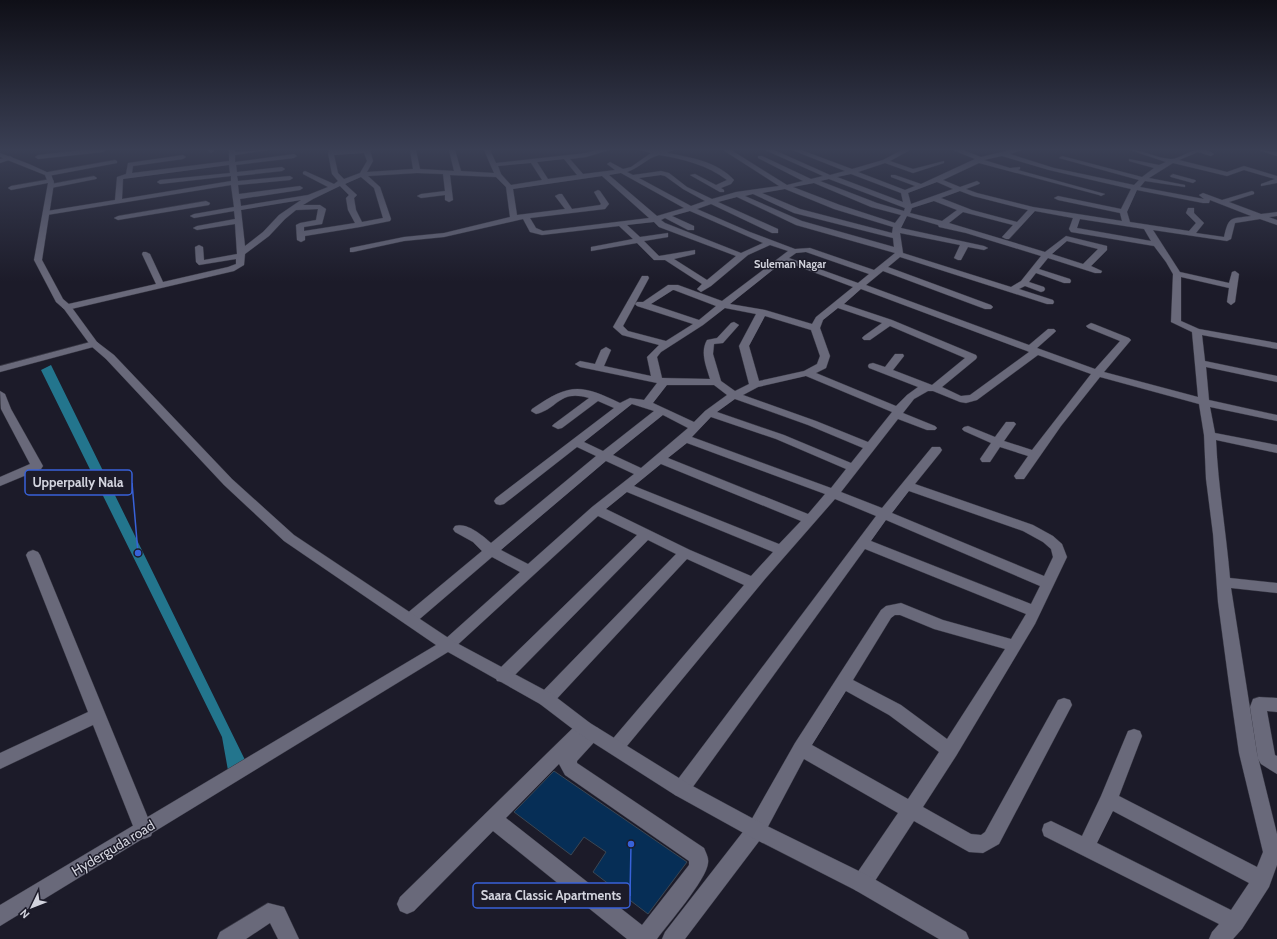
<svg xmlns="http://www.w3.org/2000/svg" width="1277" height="939" font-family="Cabin,sans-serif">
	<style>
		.water { fill: #23758d }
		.building { fill: #062e56; stroke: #3b4653 }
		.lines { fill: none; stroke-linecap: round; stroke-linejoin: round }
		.street-casing { stroke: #373743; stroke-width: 1 }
		.secondary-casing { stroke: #373743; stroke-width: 1 }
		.street { fill: #69697a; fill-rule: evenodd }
		.secondary { fill: #69697a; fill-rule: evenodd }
		.labels { text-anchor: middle; stroke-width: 3; stroke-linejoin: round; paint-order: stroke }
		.far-neighbourhood-label { font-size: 11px; font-weight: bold; fill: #d3d4de; stroke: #1c1b29 }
		.near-street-label { font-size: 14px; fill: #d3d4de; stroke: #1c1b29 }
		.leader { fill: none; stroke: #3862d9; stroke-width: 1.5 }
		.callout-dot { fill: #3862d9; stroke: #1c1b29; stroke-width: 1.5 }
		.callout { fill: #1c1b29; stroke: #3862d9; stroke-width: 1.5 }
		.callout-label { font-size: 13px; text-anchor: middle; font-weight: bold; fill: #d3d4de }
	</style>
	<rect width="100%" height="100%" fill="#1c1b29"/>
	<path class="water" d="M51,365L247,764L229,776L222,737L41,370Z"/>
	<path class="building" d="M554,771L687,862L648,914L593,872L606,852L584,837L571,855L514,812Z"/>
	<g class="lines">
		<g class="street-casing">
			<g id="street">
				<path d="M83,150H106L103,152L38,159L35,157L38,155Z"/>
				<path d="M208,150H214V151L211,153Z"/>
				<path d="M229,150H235V152L268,150L235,155V162L294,154L297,156L294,158L236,165L237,172L282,167L285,169L282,171L237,176L238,181L290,176L293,178L290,180L238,185L239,194L300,186L303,188L300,190L240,199L241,206L308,195L328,187L303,174V172L305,171L334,184L338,181L332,174L328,153L329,150H370L373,161L367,172L413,169L410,150H416L420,169L454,171L449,150H455L461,171L494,173L484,150H490L496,163L586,153L597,150H609L586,157L570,159L583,174L615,170L607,164L610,162L623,169L631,167L651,153L640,150H673L667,153C690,157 718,162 734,180L731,184L721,188L724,190V192H720L690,175L695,174L716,185L727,180C707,165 684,159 659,155C647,158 639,168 627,172L633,175L661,171L669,173L687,187L712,199L736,192L779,186L723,150H731L787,185L803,181L758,158V156H762L811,179L823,176L765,150H774L830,175L845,171L792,150H801L852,169L883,160L902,150H910L890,161L913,169L944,161V163L913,173L885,163L858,172L905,190L915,186L891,177V175H895L921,184L975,159L953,150H963L981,157L1010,150H1022L1010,154L1054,168L1134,185L1139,180L1059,158L1062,156L1142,177L1154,168L1129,161V159L1159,165L1166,162L1130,150C1144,150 1156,158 1170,159C1182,160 1197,141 1214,154L1211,156L1198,152L1179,160L1227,172L1244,166L1277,176V183L1261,186V184L1275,179L1244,170L1227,176L1173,163L1149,178L1185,185V187L1145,181L1140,187L1204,199L1199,195L1203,193L1222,200L1252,191L1254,192V194L1229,202L1261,214L1277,212V216L1269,217L1277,220V225L1260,219L1235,223L1231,239L1227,241L1153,230L1180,272L1229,283L1232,272L1235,271L1239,274L1235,302L1231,305L1227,302L1229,288L1181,277V321L1199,329L1277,343V349L1202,335L1205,361L1277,376V382L1206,367L1209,400L1277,415V421L1210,407L1215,433L1277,445V453L1216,440C1218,486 1226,531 1230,578L1277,583V593L1231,588L1257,753L1277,834V865L1269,887L1242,929L1233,939H1209L1212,932L1219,924L1044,836L1042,830L1044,824L1051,821L1082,836L1101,796L1128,731L1134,729L1140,731L1142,736L1119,796L1257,867L1263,852L1239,753L1229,684L1218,602L1213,534L1206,479L1204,435L1199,404L1100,377L1061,426L1024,479H1016L1014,476L1028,456L1000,447L990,462H982L980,459L991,443L964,431L962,429L964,427L968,426L995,437L1006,422H1014L1016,424L1004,441L1032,450L1091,374L1038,355L977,400L966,403L960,402L933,391H928L914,399L903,413L935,426L937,428L935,430H927L898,419L841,492L882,508L932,447H940L942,450L940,453L915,484L1033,525L1053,536L1062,544L1067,557L1035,624L956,756L923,807L971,834L981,835L985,832L1058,700L1064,698L1070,700L1072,705L999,844L983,853L969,852L914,821L869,890L862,893L855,890L852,883L855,876L898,813L804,759L763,836L685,939H662L665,932L749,824L795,743L881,610L886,606L901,603L943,620L1011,639L1026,614L865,549L687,795L681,797L675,795L672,789L675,783L876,516L835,499L765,579L622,752L616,755L610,752L608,747L610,742L744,585L687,559L552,704L546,706L540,704L538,699L540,694L676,554L648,540L509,681L503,682L497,681L495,676L497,671L637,535L598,516L453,649L448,651L443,649L440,645L443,641L520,572L492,557L415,623L410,625L405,623L403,619L405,615L482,551L473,542L455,532L453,529L455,526C467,522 483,536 491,543L596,456L577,447L504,504L500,505L496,504L494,501L496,498L614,408L598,401L562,428L558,429L552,426L554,424L589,398C559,389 558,409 536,414L531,411L532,409C570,383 580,384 620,403L630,398L644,400L657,383L580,367L575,364L580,361L595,364L601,350L606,347L611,350L604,366L651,376L647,357L659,345L622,335L613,327L642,276H648L649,278L623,326L628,331L666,341L693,324L637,306L635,304L637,302H643L668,285H678L722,301L788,251L770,245L748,255L711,286L701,292L697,289L702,284L665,260H654L637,243L591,251V247L633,239L619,226L542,235L530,232L523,219L444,237L404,241L353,252H350V248L404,237L444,233L510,217L506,187L496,177L450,175L453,200L449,202L445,200V195L421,198L417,196L421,194L445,191L443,174L417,173L368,176L380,187L391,219L390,221L360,227L305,236V240L301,242L297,240L296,225L300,223L316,220L318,209L296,210L285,219L269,236L245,254L244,265L234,271L67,310L64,309L62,307L64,305L156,284L142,254L143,252H146L150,254L163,282L228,267L236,264V259L199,265L196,262L195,247L199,245L203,247L204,260L237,254L235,224L197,230L193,228L197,226L235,219L234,211L194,218L190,216L194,214L234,207L231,185L47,215L43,213L47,211L115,200L117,177L126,174L128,163L183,155L186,157L183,159L133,166L132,173L229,161ZM364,153L367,161L360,173L344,179L338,173L334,155ZM1002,156L1049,170L1131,189L1121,209L1058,196L1054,198L1058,200L1120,213L1122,221L1033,207L977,193L966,189L979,184L980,183L977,181L960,187L943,180L979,163L1099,195L1101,196L1105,194L1018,170L1020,169V167L1010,168L984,160ZM564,159L577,175L548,179L537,162ZM531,163L542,180L511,185L501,174L498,166ZM229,165L230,173L160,180L157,182L160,184L231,176V181L122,199L123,179ZM621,173L684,208L657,216L609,175ZM851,174L901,193L903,202L837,177ZM661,175L665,176L683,189L705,201L691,206L639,178ZM602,176L649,218L543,231L536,228L530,218L605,209L609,204L600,191L598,190L594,192L601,204L600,205L572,209L562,194H559L555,196L565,209L517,215L513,189ZM361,177L374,188L383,218L362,222L356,210L354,198L357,195L345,184ZM829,179L905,208L904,211L877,203L820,181ZM937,182L953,189L911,204L908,193ZM814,183L871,207L901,215L895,223L840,205L793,187ZM340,186L349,195L346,198L348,210L355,223L304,231V227L322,224L326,209L320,205H303L313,199ZM785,189L834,209L893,227L892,233L800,209L762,193ZM1137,190L1203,203H1209L1210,200L1251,216C1231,219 1229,215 1224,237L1196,233L1204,223L1194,213V208H1188L1186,213L1196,223L1189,231L1130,222L1127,212ZM960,191L973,196L1028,210L1017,222L972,210L941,198ZM753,194L794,213L893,238L894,247L802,221L745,196ZM737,197L796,225L895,253L874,270L810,248L795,249L750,232L697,209L711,204L772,233H778V229L718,202ZM301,200L279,215L263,232L245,246L241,210ZM934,201L957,210L942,221L910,213L912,208ZM690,211L763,243L741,253L665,223L661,220L665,218L688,230H694V226L672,216ZM1035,211L1073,218L1069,229L1071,232L1154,246L1166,262L1173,274L1171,322L1192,332L1198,397L1104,372L1131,340L1129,338L1094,324L1091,323L1086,326L1088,328L1120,341L1095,369L1037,348L1054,333L1056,331L1054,329H1048L1029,345L866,285L883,271L985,309H991L993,307L991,305L888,267L900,257L1047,304H1053L1054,302L1053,300L1019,289L1025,286L1041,292L1044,291L1045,289L1044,287L1029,282L1036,273L1064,283H1070L1071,281L1070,279L1039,269L1048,258L1095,273H1101L1102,271L1091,266L1107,250V246L1066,236L1045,252L949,223L963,212L1013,225L1002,237L1006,239H1009ZM907,216L938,225L939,227L966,233L1041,256L1021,281L1011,287L903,253L900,233L960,245L954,258L958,260H961L968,247L984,250L988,248L984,246L901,228ZM1080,219L1144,229L1151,241L1077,228ZM654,222L659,227L736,256L707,280L674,259L695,254V250L659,256L644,241L668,237V233L640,237L627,225ZM1067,241L1098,249L1083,264L1052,254ZM806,252L869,274L858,283L789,258L796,253ZM784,261L853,287L816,317L812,324L765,310L730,304ZM861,289L1027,351L1029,352L970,395L961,396L942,387L976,359L977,357L976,355L892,320L844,304ZM673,290H674L716,306L699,320L651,304ZM725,308L756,314L739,346L749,384L735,391L721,381L713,354L714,344L723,343L739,325L734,322L731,323L717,338L707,340C700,352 706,366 710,379L662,378L657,357L661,352L703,325ZM838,308L882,323L864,336L862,338L864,340H870L890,326L965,358L932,385L893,370L904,356L903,354H895L885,367L873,363L869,364L868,366L869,368L918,387L907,395L896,406L816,373L826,368L830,356L820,328L823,320ZM765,316L811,330L820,356L817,364L804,371L759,381L749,346ZM806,376L892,412L868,442L816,421L743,395L758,387ZM667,385H714L727,395L705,411L694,422L653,403ZM735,399L808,425L863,448L851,463L784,435L717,412ZM632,404L654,411L603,451L584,442ZM663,415L688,428L641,468L613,455ZM711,417L776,439L846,469L831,488L692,437ZM687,443L825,494L808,514L668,458ZM606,461L634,474L592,507L528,564L501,550ZM661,464L801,521L779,544L634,486ZM909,491L1023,531L1043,542L1051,549L1053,557L1044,576L892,513ZM627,492L773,552L751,576L690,550L606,509ZM886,520L1040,586L1031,604L871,541ZM895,615H900L934,629L1005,649L947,739L901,705L853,680L891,618ZM846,691L889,715L939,752L908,799L812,745ZM1113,811L1249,883L1231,910L1097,843Z"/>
				<path d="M1260,150L1277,152V156L1261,151Z"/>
				<path d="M10,156L13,158L12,159L0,163V159Z"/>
				<path d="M115,160L117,161V163L48,176L45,174L48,172Z"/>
				<path d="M1173,174L1195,180L1196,181L1193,183L1171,177L1170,176Z"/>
				<path d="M94,176L97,178L96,179L51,188L48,186L51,184Z"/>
				<path d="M51,179L54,181L53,182L11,190L8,188L11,186Z"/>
				<path d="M206,201L210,203L209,205L118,220L114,218L118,216Z"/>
				<path d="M94,341L97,342L99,344L97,346L0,372V366Z"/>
				<path d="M0,391L5,394L11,409L43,466L41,469L0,486V477L30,464L1,409Z"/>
				<path d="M33,550L38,552L40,555L153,830L151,836L144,839L137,836L93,725L0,769V753L88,712L26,555L28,552Z"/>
				<path d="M1259,697L1277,698V712L1267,711L1275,755L1277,756V774L1261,764L1258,759L1250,707L1253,699Z"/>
				<path d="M584,721L590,723L591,726L598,728L600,733L598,738L577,761V763L704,848C706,853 709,858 708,863C707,879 668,924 657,939H627L493,831L414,911L407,914L400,911L397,904L400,897L578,723ZM559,764L565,775L689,861V865L642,925L506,818Z"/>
				<path d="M268,903L284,907L299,939H278L270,923L246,939H217L220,932Z"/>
			</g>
		</g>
		<g class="secondary-casing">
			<path id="secondary" d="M0,153L29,164L51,174L54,183L42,260L63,299L70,305L97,342L114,355L232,479L294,535L453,641L552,694L590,723L687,783L763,824L869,876L966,932L969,939H939L855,890L749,836L675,795L578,733L540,704L448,652L0,926V905L436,645L284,541L224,485L106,359L91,346L64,309L56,302L34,260L48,183L45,175L0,157Z"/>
		</g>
		<use href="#street" class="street"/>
		<use href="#secondary" class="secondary"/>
	</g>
	<linearGradient id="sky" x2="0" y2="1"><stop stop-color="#0f0f17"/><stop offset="0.53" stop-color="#3a3f54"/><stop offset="1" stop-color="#3a3f54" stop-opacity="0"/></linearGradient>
	<rect width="1277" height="282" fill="url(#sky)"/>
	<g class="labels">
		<g class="far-neighbourhood-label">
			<text x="790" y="268">Suleman Nagar</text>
		</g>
		<g class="near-street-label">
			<text transform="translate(113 848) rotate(-31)" y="5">Hyderguda road</text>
		</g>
	</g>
	<path class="leader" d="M138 553L132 483M631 844L630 896"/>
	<g class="callout-dot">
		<circle cx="138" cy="553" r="4"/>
		<circle cx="631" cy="844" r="4"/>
	</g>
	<g class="callout">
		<rect x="25" y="470" width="107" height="25" rx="4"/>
		<rect x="473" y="883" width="157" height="25" rx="4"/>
	</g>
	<g class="callout-label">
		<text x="78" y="487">Upperpally Nala</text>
		<text x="551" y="900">Saara Classic Apartments</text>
	</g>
	<g transform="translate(32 907) rotate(227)" stroke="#1c1b29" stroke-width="3" paint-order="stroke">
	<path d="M0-3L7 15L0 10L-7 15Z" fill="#d3d4de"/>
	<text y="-6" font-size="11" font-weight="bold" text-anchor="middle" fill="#d3d4de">N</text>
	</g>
</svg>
